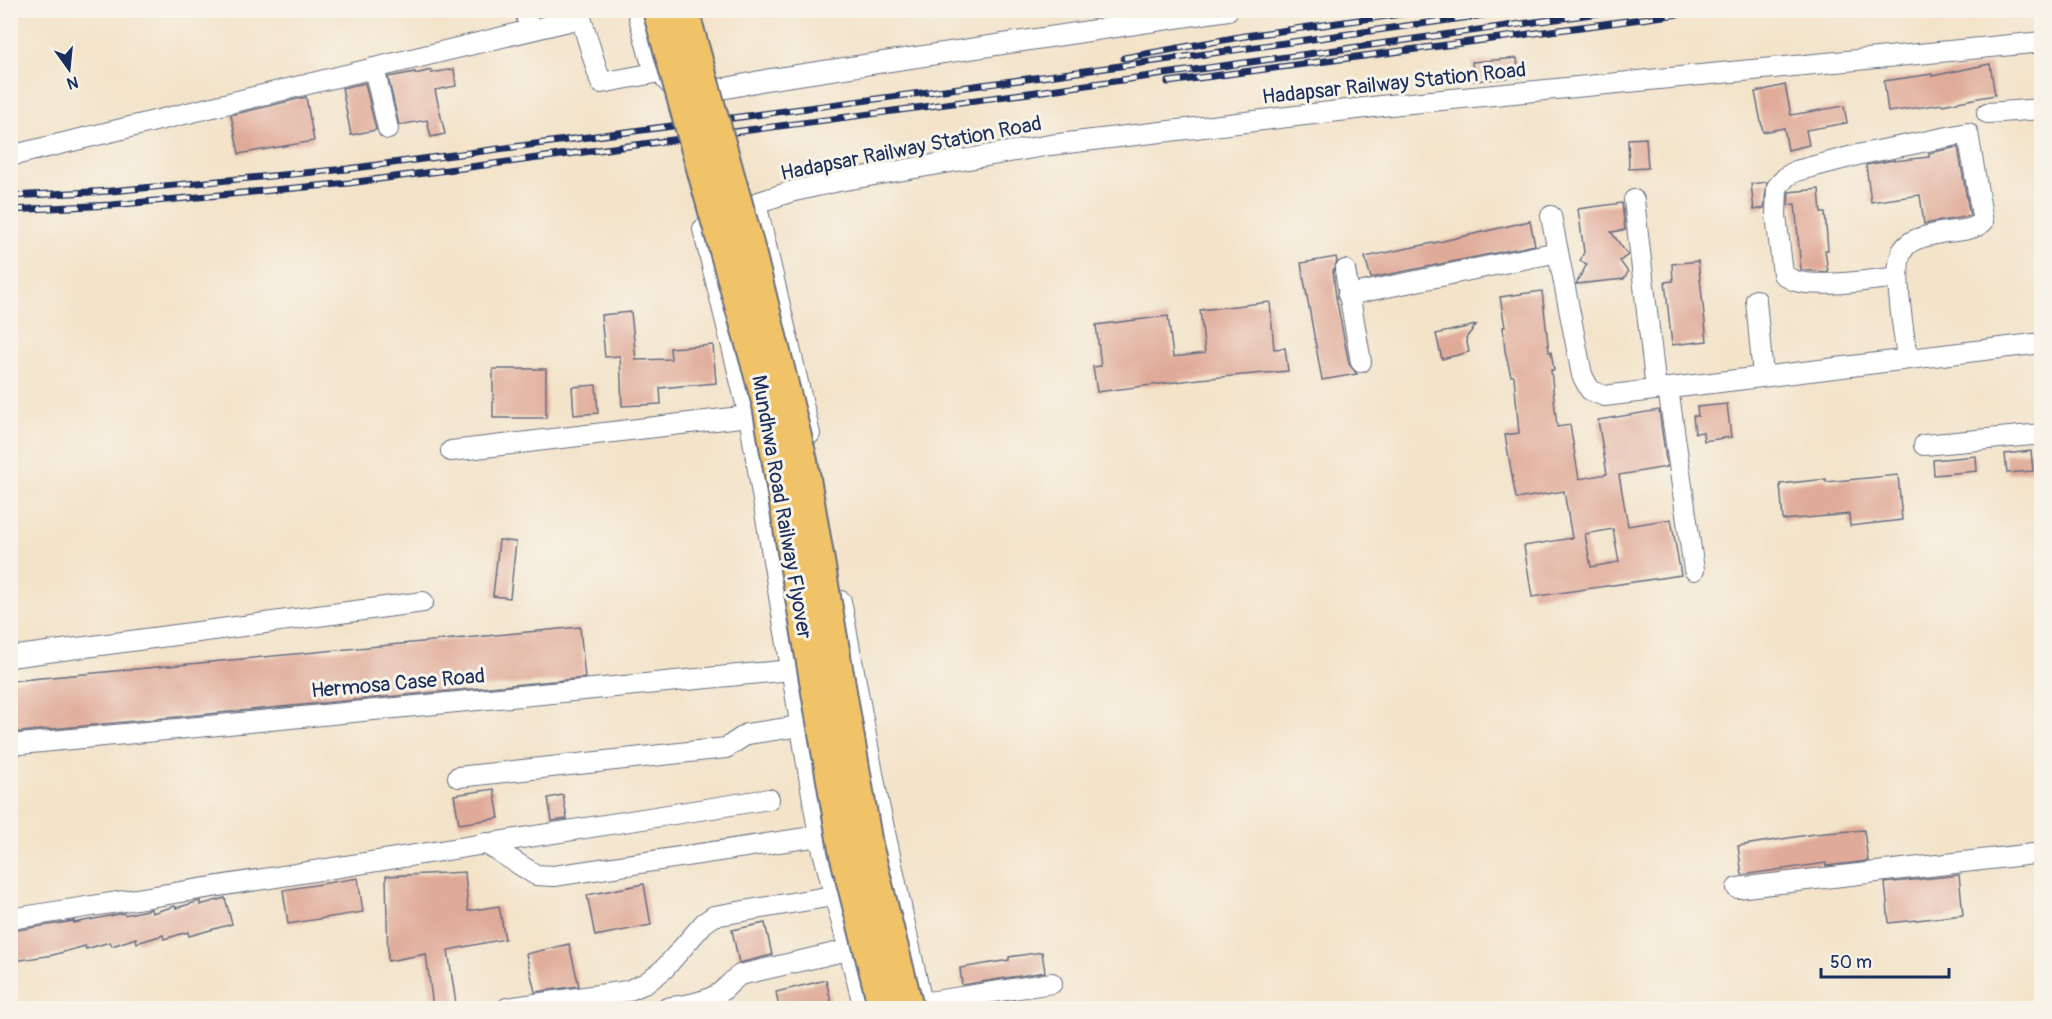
<svg xmlns="http://www.w3.org/2000/svg" width="2052" height="1019" font-family="Pangolin,sans-serif">
	<style>
		.building { fill: #e0aa99; fill-rule: evenodd }
		.lines { fill: none; stroke-linecap: round; stroke-linejoin: round }
		.minor-casing { stroke: #676e83; stroke-width: 22 }
		.path { stroke: #676e83; stroke-width: 3; stroke-dasharray: 1.5 4.5; stroke-linecap: butt }
		.minor { stroke: #fff; stroke-width: 20 }
		.rail-casing { stroke: #1b2f5e; stroke-width: 7 }
		.rail { stroke: #f7f3e8; stroke-width: 4.5; stroke-dasharray: 14; stroke-linecap: butt }
		.highway-bridge-casing { stroke: #676e83; stroke-width: 32; stroke-linecap: butt }
		.highway-bridge { stroke: #f0c369; stroke-width: 28 }
		.labels { text-anchor: middle; stroke-width: 6; stroke-linejoin: round; paint-order: stroke }
		.street-label { font-size: 21px; fill: #1b2f5e; stroke: #f7f3e8 }
	</style>
	<rect width="100%" height="100%" fill="#f7f3e8"/>
	<filter id="ink" filterUnits="userSpaceOnUse"><feTurbulence type="fractalNoise" baseFrequency=".0167" numOctaves="2"/><feDisplacementMap in="SourceGraphic" scale="12" xChannelSelector="R" yChannelSelector="G"/><feConvolveMatrix kernelMatrix="1 2 1 2 8 2 1 2 1" color-interpolation-filters="sRGB"/></filter>
	<filter id="wash" filterUnits="userSpaceOnUse"><feTurbulence type="fractalNoise" baseFrequency=".008" numOctaves="4" result="noise"/><feDisplacementMap in="SourceGraphic" scale="24" xChannelSelector="R" yChannelSelector="G"/><feGaussianBlur stdDeviation="1.35" result="paint"/><feColorMatrix in="noise" values="0 0 0 0 0 0 0 0 0 0 0 0 0 0 0 0 0 1.4 0 .05"/><feComposite in="paint" operator="in"/></filter>
	<g filter="url(#wash)">
		<rect width="100%" height="100%" fill="#f3e3c9"/>
		<g id="blocks">
			<g class="building">
				<path d="M1517,58L1519,77L1474,81L1472,62Z"/>
				<path d="M1990,64L1995,95L1942,105V104L1888,112L1884,81L1932,74V76Z"/>
				<path d="M454,69L456,86L435,90L445,134L431,137L427,120L399,125L388,77L415,72V74L431,70V73Z"/>
				<path d="M365,83L376,130L351,135L342,88Z"/>
				<path d="M1785,85L1791,115L1844,106L1847,123L1806,130L1809,145L1788,150L1784,128L1763,132L1755,92Z"/>
				<path d="M306,97L314,141L239,154L231,115Z"/>
				<path d="M1646,138L1648,168L1629,169L1628,139Z"/>
				<path d="M1958,147L1970,216L1924,224L1920,195L1871,202L1866,165L1894,160V161L1929,157V153Z"/>
				<path d="M1767,182L1764,208L1754,210L1751,184Z"/>
				<path d="M1819,189L1821,213H1825L1828,250H1825L1828,272L1801,270L1795,204L1788,205L1789,192Z"/>
				<path d="M1622,203L1625,230L1611,232L1628,255L1620,261L1628,272L1624,279L1576,284L1587,264L1580,261L1584,252L1578,209Z"/>
				<path d="M1530,221L1535,245L1371,278L1365,257L1443,241Z"/>
				<path d="M1336,257L1337,261L1333,271L1336,297L1349,364L1357,374L1322,380L1301,263Z"/>
				<path d="M1698,261L1707,341L1672,345L1665,282L1673,281L1672,264Z"/>
				<path d="M1542,291L1549,352H1551L1554,370H1551L1557,427L1570,425L1579,479L1607,474L1598,420L1659,410L1667,467L1619,475L1628,526L1671,519L1681,575L1532,597L1524,546L1572,538L1564,491L1516,499L1505,435L1519,433L1514,376H1511L1505,351L1503,327H1505L1500,297ZM1613,529L1619,562L1591,567L1585,534Z"/>
				<path d="M1270,302L1274,349L1285,348L1288,371L1199,379L1097,392L1093,367L1101,366L1096,325L1168,316L1173,357L1205,353L1200,310Z"/>
				<path d="M631,312L636,360L671,359L670,348L713,345L716,383L660,388L661,404L622,406L620,356L605,357L601,315Z"/>
				<path d="M1476,325L1466,338L1469,352L1442,359L1436,334Z"/>
				<rect x="493" y="369" width="53" height="49"/>
				<path d="M596,385L598,413L574,415L572,387Z"/>
				<path d="M1727,404L1731,437L1704,441L1703,432L1695,433L1693,416H1698L1697,407Z"/>
				<path d="M2031,451L2033,471L2007,473L2005,454Z"/>
				<path d="M1976,456L1977,471L1934,475L1933,460Z"/>
				<path d="M1898,475L1902,520L1850,526L1849,514L1783,520L1780,484L1826,479V482Z"/>
				<path d="M499,540L516,542L510,598L493,596Z"/>
				<path d="M580,627L585,678L10,733V681Z"/>
				<path d="M494,789L499,818L459,824L454,795Z"/>
				<path d="M563,795L567,819L552,821L548,798Z"/>
				<path d="M1864,830L1868,861L1826,866V863L1742,875L1738,846L1814,834Z"/>
				<path d="M465,872L468,911L499,906L505,939L448,950L456,1004L433,1007L426,954L388,961L386,876Z"/>
				<path d="M1959,875L1963,915L1889,923L1885,883Z"/>
				<path d="M358,878L363,912L288,924L283,890Z"/>
				<path d="M644,884L651,925L595,936L587,895Z"/>
				<path d="M225,898L232,924L189,936L188,932L164,939L163,935L137,943L136,938L112,946L110,942L86,949L85,946L53,955L15,961L10,931L74,921V923L124,913L125,915L151,909L152,913L175,906L176,908L200,901V905Z"/>
				<path d="M765,923L772,955L739,963L732,930Z"/>
				<path d="M569,944L579,986L535,992L526,954Z"/>
				<path d="M1042,952L1045,972L962,985L960,968L1009,960V957Z"/>
				<path d="M826,980L832,1006L820,1008H779L776,992Z"/>
				<path d="M1019,1000L1020,1008H978V1007Z"/>
			</g>
		</g>
	</g>
	<g filter="url(#ink)">
		<use href="#blocks" fill-opacity="0" stroke="#676e83" stroke-width="1.5"/>
		<g class="lines">
			<g class="minor-casing">
				<g id="minor">
					<path d="M525,10L530,30"/>
					<path d="M637,10L650,58L660,72L672,69"/>
					<path d="M374,68L388,129"/>
					<path d="M1987,113L2042,109"/>
					<path d="M10,156L581,18L601,83L660,72C664,76 668,84 672,86C695,98 741,85 765,80L1228,10"/>
					<path d="M1634,200L1656,389"/>
					<path d="M1551,216L1582,375L1590,390L1604,396L2042,343"/>
					<path d="M703,229L749,416L819,836L864,1008"/>
					<path d="M1345,270L1361,362"/>
					<path d="M1898,277C1873,280 1819,288 1796,281C1792,280 1787,277 1783,274L1776,215L1777,187L1787,176L1796,171L1857,155L1968,133L1983,222C1971,232 1955,230 1940,233C1927,236 1910,238 1903,250C1891,267 1905,336 1907,359"/>
					<path d="M1348,295L1558,252"/>
					<path d="M1756,300L1763,376"/>
					<path d="M1668,388L1694,570"/>
					<path d="M810,434L756,203L790,192L839,181L1050,145L1390,105L2042,42"/>
					<path d="M1924,445L2042,434"/>
					<path d="M451,451L749,416"/>
					<path d="M841,601L878,800L923,1008"/>
					<path d="M10,657L423,602"/>
					<path d="M10,745L791,670"/>
					<path d="M458,777L726,748L747,734L800,726"/>
					<path d="M485,843L536,875L554,876L819,836"/>
					<path d="M1737,888L2042,853"/>
					<path d="M10,919L769,799"/>
					<path d="M922,1003L1052,983"/>
					<path d="M507,1008L627,991L646,983L664,969L704,923L714,916L833,896"/>
					<path d="M667,1008C684,1005 703,1003 718,994C726,989 732,980 740,975L848,950"/>
				</g>
			</g>
			<path class="path" d="M599,14L612,10"/>
			<use href="#minor" class="minor"/>
			<g class="rail-casing">
				<g id="rail">
					<path d="M1124,58L1245,36L1429,10"/>
					<path d="M1168,82L1709,10"/>
					<path d="M10,196L111,191L347,169L1027,79L1520,10"/>
					<path d="M10,210L112,205L349,183L1029,93L1621,10"/>
				</g>
			</g>
			<use href="#rail" class="rail"/>
			<g class="highway-bridge-casing">
				<g id="highway-bridge">
					<path d="M657,10L767,405L843,850L883,1008"/>
					<path d="M684,10L748,240L803,461L868,845L909,1008"/>
				</g>
			</g>
			<use href="#highway-bridge" class="highway-bridge"/>
		</g>
	</g>
	<g class="labels">
		<g class="street-label">
			<text transform="translate(1394 83) rotate(-6)" y="7">Hadapsar Railway Station Road</text>
			<text transform="translate(911 148) rotate(-11)" y="7">Hadapsar Railway Station Road</text>
			<text transform="translate(782 507) rotate(80)" y="7">Mundhwa Road Railway Flyover</text>
			<text transform="translate(398 683) rotate(-5)" y="7">Hermosa Case Road</text>
		</g>
	</g>
	<rect width="2052" height="1019" fill="none" stroke="#f7f3e8" stroke-width="36"/>
	<g transform="translate(69 69) rotate(165)" stroke="#f7f3e8" stroke-width="4.5" paint-order="stroke">
	<path d="M0-4.5L10 22L0 15L-10 22Z" fill="#1b2f5e"/>
	<text y="-9" font-size="16" font-weight="bold" text-anchor="middle" fill="#1b2f5e">N</text>
	</g>
	<path d="M1821 968v9h128v-9" fill="none" stroke="#1b2f5e" stroke-width="3"/>
	<text x="1830" y="968" font-size="18" fill="#1b2f5e" stroke="#f7f3e8" stroke-width="4.5" paint-order="stroke">50 m</text>
</svg>
